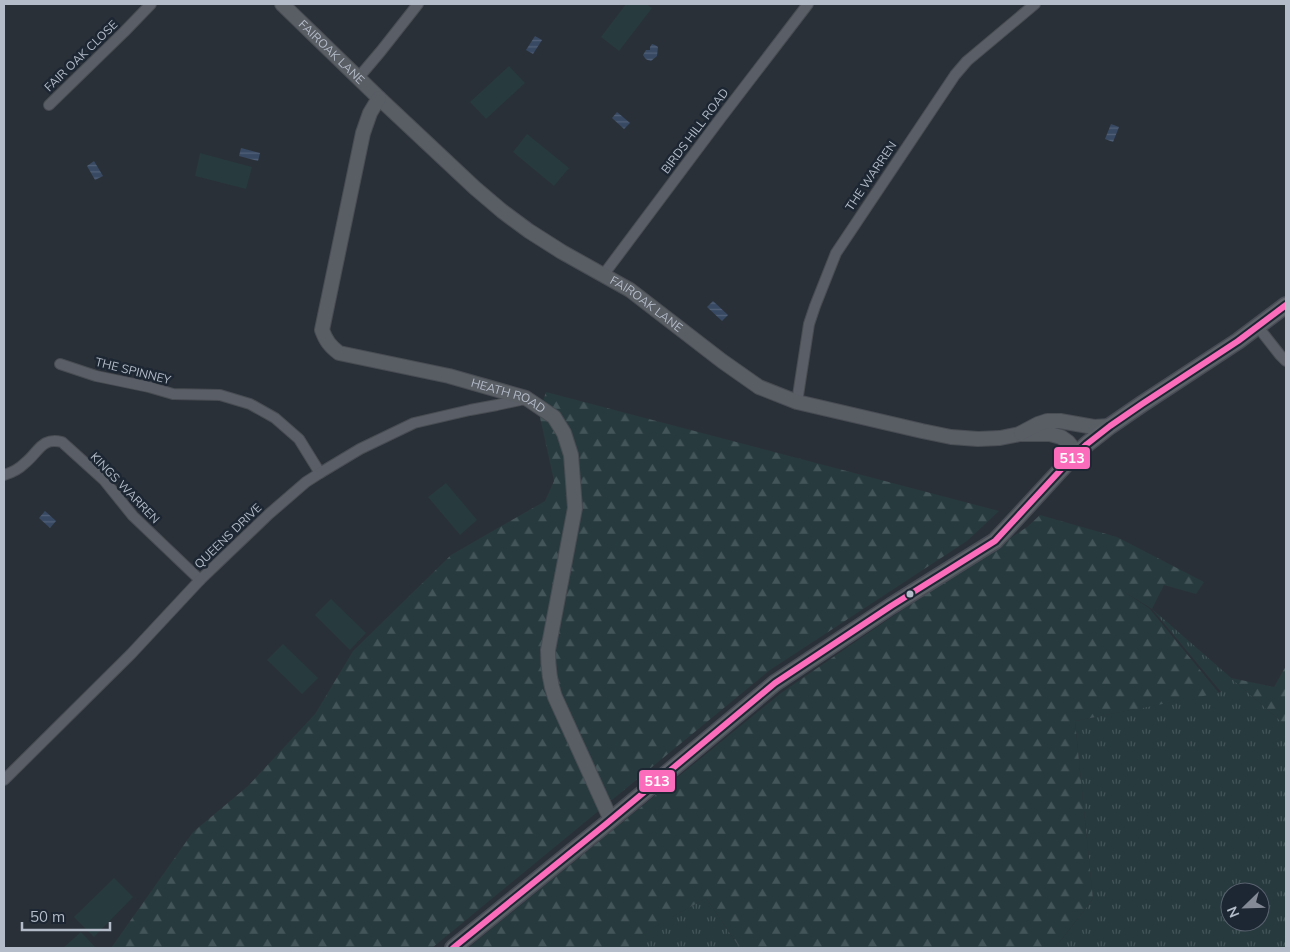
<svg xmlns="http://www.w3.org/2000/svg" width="1290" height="952" font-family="Mulish,sans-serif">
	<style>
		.grass { fill: url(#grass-tufts); fill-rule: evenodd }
		.forest { fill: url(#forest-firs) }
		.pitch { fill: #273a3e }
		.water { fill: url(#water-rules) }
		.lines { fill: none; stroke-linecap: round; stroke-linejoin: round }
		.minor-casing { stroke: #484c53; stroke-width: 12 }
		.secondary-casing { stroke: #484c53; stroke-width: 16 }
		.primary-casing { stroke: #484c55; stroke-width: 18 }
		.minor { stroke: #5a5e66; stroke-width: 10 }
		.secondary { stroke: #595d64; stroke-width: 14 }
		.primary { stroke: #5c6168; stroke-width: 15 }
		.bus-1-casing { stroke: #1d2633; stroke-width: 10 }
		.bus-1 { stroke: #fb6dba; stroke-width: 6 }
		.bus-dot { fill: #b4bcc9; stroke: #1d2633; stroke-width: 2 }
		.labels { text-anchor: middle; stroke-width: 5; stroke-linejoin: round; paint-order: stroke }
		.street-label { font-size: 12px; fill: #b4bcc9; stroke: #1d2633 }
		.line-badge { stroke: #1d2633; stroke-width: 2 }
		.badge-label { font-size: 14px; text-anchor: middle; font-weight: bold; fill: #fff }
	</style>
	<defs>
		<pattern id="grass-tufts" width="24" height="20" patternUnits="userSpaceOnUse" patternTransform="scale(1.25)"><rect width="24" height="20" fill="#273a3e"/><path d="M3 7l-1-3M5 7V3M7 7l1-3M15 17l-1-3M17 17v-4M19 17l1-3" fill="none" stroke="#445559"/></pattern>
		<pattern id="forest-firs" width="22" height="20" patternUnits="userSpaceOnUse" patternTransform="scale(1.25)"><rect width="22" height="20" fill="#273a3e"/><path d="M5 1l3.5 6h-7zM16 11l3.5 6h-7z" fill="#445559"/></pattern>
		<pattern id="water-rules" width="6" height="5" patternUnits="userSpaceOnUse" patternTransform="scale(1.25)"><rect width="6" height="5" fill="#384963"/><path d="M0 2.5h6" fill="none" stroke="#526178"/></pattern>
	</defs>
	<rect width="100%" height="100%" fill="#2a3038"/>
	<g class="grass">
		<path d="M1152,609L1284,724H1286V948H1055L1093,899L1075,721L1221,692ZM1230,892H1260V922H1230Z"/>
		<path d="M706,898L740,948H629V941Z"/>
	</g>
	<g class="forest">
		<path d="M546,392L999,511L967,541L770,670L432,948H111L193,832L248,786L315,714L353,651L451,555L545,501L554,481L539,413Z"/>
		<path d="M1040,515L1117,537L1204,582L1196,594L1164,585L1152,609L1123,591L1149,608L1219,693L1075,721L1093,899L1055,948H740L706,898L630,941L629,948H468L781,693L893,616L1027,527Z"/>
		<path d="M1286,666V724H1284L1231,678L1274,687Z"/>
	</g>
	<g class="pitch">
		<path d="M626,4H646L652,8L619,51L601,37Z"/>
		<path d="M509,66L525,83L486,119L470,102Z"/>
		<path d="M527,134L569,168L554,186L513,152Z"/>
		<path d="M200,153L252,167L246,189L195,176Z"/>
		<path d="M446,483L477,520L460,535L428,497Z"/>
		<path d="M331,599L366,633L350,650L315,615Z"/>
		<path d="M283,644L318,678L302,694L267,660Z"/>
		<path d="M114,878L133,897L94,937L74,917Z"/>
		<path d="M81,932L96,948H63Z"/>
	</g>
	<g class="water">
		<path d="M535,36L542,40L533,54L526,50Z"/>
		<path d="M652,44L655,45L658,47L657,56L651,61C647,60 645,59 643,55L646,50H650V47Z"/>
		<path d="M617,112L630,123L624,129L612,118Z"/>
		<path d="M1111,124L1119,127L1113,142L1105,139Z"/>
		<path d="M241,148L260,153L258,161L239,156Z"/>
		<path d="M94,161L103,176L95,180L87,166Z"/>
		<path d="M713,301L728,315L722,321L707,307Z"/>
		<path d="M45,511L56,521L50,528L39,518Z"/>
	</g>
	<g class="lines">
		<g class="minor-casing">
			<g id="minor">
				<path d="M359,77L381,51L418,4"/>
				<path d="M49,105L124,32L151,4"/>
				<path d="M604,274L720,119L808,4"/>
				<path d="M1258,327L1280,355L1286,361"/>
				<path d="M60,364L96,376L149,387L173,394L220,395L250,404L275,418L299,439L320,473"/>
				<path d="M797,402L809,324L815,306L836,253L955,75L967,61L1035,4"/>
				<path d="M4,475C11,473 19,469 25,463C39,452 41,437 62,442L104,480L133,516L200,580"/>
				<path d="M4,780L131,654L200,580L269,514L306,482L320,473L360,449L414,423L470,410L497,405L525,399"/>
			</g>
		</g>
		<g class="secondary-casing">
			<g id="secondary">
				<path id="s1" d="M282,4L379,98L475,188L502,211L529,231L562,252L630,290L722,361L759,387L797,402L922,431L951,437L978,439L1000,438L1020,434H1050L1061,437L1068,442L1077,453"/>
				<path id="s2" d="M379,98L370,113L363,133L322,330C326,341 330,346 339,353L449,376L526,398L554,417L564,433L571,455L575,508L548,650C548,667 549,681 555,697L611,820"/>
				<path d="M1021,433L1038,424L1047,421H1060L1094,427L1110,426"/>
			</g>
		</g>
		<g class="primary-casing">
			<path id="primary" d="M453,948L606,824L775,683L891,606L995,541L1011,524L1068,462L1087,444L1110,426L1142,404L1238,341L1286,305"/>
		</g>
		<use href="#minor" class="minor"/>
		<use href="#secondary" class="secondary"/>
		<use href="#primary" class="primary"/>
		<g class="bus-1-casing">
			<path id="bus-1" d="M453,948L606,824L775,683L891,606L995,541L1068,462L1087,444L1110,426L1142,404L1238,341L1286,305"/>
		</g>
		<use href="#bus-1" class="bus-1"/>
	</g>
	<circle class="bus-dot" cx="910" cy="594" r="4.5"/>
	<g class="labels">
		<g class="street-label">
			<text dy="4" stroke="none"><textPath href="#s1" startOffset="69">FAIROAK LANE</textPath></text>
			<text transform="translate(81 56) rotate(-44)" y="4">FAIR OAK CLOSE</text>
			<text transform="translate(695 131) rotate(-53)" y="4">BIRDS HILL ROAD</text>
			<text transform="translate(871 176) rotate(-56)" y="4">THE WARREN</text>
			<text dy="4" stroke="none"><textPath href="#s1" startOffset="474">FAIROAK LANE</textPath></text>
			<text transform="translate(133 371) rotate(14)" y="4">THE SPINNEY</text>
			<text dy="4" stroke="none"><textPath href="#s2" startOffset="444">HEATH ROAD</textPath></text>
			<text transform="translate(125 488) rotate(46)" y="4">KINGS WARREN</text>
			<text transform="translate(228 536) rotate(-44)" y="4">QUEENS DRIVE</text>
		</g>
	</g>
	<g class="line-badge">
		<rect x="1053" y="446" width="38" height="24" rx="5" fill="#fb6dba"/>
		<rect x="638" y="769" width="38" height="24" rx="5" fill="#fb6dba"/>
	</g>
	<g class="badge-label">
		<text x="1072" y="463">513</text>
		<text x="657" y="786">513</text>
	</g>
	<rect width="1290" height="952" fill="none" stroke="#b4bcc9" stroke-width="10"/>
	<g transform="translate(1245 907) rotate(247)"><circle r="24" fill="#1d2633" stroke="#59626f"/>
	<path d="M0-4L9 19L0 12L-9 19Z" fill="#848b96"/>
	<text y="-8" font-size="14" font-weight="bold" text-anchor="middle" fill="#b4bcc9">N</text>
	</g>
	<path d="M22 922v8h88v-8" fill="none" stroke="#b4bcc9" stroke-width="2.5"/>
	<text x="30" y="922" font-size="15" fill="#b4bcc9" stroke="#1d2633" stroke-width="4" paint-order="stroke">50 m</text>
</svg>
